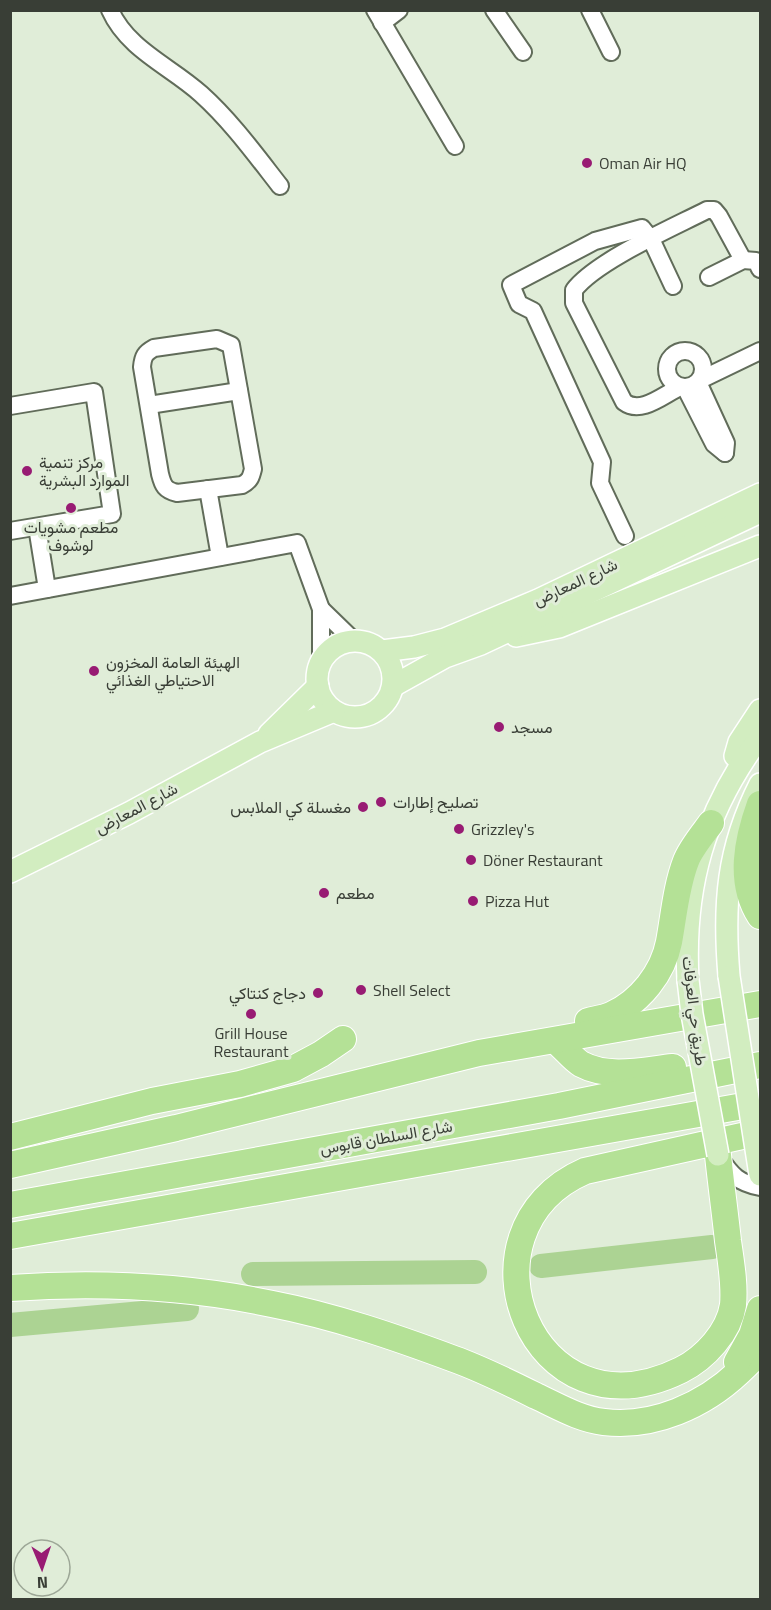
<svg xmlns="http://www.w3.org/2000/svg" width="771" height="1610" font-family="'Titillium Web',Vazirmatn,sans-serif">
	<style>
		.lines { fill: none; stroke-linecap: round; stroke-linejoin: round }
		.river { stroke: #acd393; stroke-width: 24 }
		.minor-casing { stroke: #616c5a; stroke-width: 20 }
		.major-casing { stroke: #fff; stroke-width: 24 }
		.highway-casing { stroke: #fff; stroke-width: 28 }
		.minor { stroke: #fff; stroke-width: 16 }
		.major { stroke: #d2edc0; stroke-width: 21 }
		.highway { stroke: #b4e196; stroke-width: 26 }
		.major-bridge-casing { stroke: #fff; stroke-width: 24; stroke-linecap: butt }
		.major-bridge { stroke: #d2edc0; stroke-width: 21 }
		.poi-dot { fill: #981b73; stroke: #e0edd8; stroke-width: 2 }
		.labels { text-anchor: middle; stroke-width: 6; stroke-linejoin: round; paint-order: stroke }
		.poi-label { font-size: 16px; fill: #393e36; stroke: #e0edd8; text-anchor: start }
		.street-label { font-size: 16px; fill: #393e36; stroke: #e0edd8 }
	</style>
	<rect width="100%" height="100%" fill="#e0edd8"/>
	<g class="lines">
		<g class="river">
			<path d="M541,1266L712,1247"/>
			<path d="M253,1274L475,1272"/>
			<path d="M10,1325L187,1309"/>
		</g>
		<g class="minor-casing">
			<g id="minor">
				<path d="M110,10C128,50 170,66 201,94C231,121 255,154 280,186"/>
				<path d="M375,10L455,146"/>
				<path d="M494,10L523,52"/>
				<path d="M590,10L611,52"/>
				<path d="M382,23L399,10"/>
				<path d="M709,277L743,260L756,261L760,269"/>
				<path d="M217,339L231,345L253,469C251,477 250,481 242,485L177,493C165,490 163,486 160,474L142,367C143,356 145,353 154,348Z"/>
				<circle cx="685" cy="369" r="18"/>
				<path d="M700,380L760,351"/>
				<path d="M698,382L726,443L725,453"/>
				<path d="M680,387C663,395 641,415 624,402L574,303V290C596,261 672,228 707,210H714L719,216L743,260"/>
				<path d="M685,387L714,444L725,453"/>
				<path d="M149,405L239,391"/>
				<path d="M10,406L94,392L112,514L10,531"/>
				<path d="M208,489L220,557"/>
				<path d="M37,527L47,589"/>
				<path d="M625,536L600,483L602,462L533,311L519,304L511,285L595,241L642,228L651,239L673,286"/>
				<path d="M10,596L297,543L321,609V661"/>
				<path d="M321,609L354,641"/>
				<path d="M720,1158C732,1176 739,1183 760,1187"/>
			</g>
		</g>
		<g class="major-casing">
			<g id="major">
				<path d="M516,636L559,627L760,546"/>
				<circle cx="355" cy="679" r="38"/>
				<path d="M382,651L414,647L445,639L538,600L760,494"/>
				<path d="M393,686L445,657L481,644L760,512"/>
				<path d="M269,734L318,686"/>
				<path d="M735,756L739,742L760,710"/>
				<path d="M10,872L129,813L260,742L334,711"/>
				<path d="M729,976C723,904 727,849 760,784"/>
				<path d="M688,980C683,887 704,812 760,737"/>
			</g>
		</g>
		<g class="highway-casing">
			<g id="highway">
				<path d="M760,804C747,840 738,882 760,916"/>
				<path d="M588,1021C596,1019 604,1018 611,1015C640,1002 663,973 669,942C674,915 676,887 686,861C691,848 703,834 711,823"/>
				<path d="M557,1042C565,1049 573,1059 581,1064C609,1079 644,1070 673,1067"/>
				<path d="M10,1137L152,1101L240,1084L293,1069L321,1054L343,1039"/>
				<path d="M718,1155C721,1184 725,1213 728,1241C731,1262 735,1284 733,1305C729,1332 705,1358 681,1370C531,1444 450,1230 585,1171L760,1132"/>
				<path d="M10,1165L176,1128L479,1053L760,1004"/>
				<path d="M10,1205L559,1106L760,1065"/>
				<path d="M10,1236L760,1103"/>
				<path d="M10,1288C97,1282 187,1286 272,1304C334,1316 395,1337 454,1359C482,1369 510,1383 536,1396C558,1406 579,1419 604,1422C654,1428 704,1405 739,1372C747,1364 755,1358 760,1349"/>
				<path d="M737,1362L752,1335L760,1309"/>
			</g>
		</g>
		<use href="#minor" class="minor"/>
		<use href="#major" class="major"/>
		<use href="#highway" class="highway"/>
		<g class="major-bridge-casing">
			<g id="major-bridge">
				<path d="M729,976L760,1175"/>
				<path d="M688,980L692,1014L718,1155"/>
			</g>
		</g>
		<use href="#major-bridge" class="major-bridge"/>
	</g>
	<g class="poi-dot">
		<circle cx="587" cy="163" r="6"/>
		<circle cx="27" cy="471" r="6"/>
		<circle cx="71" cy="508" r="6"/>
		<circle cx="94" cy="671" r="6"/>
		<circle cx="499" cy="727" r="6"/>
		<circle cx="381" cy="802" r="6"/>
		<circle cx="363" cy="807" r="6"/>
		<circle cx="459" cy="829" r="6"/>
		<circle cx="471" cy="860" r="6"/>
		<circle cx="324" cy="893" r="6"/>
		<circle cx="473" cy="901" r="6"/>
		<circle cx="361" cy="990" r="6"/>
		<circle cx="318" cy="993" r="6"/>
		<circle cx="251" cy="1014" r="6"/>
	</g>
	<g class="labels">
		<g class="poi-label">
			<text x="599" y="169">Oman Air HQ</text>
			<text x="39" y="468">مركز تنمية<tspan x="39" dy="18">الموارد البشرية</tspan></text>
			<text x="71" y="533" text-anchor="middle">مطعم مشويات<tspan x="71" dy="18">لوشوف</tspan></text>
			<text x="106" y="668">الهيئة العامة المخزون<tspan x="106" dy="18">الاحتياطي الغذائي</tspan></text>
			<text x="511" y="733">مسجد</text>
			<text x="393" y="808">تصليح إطارات</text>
			<text x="351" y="813" text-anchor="end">مغسلة كي الملابس</text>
			<text x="471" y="835">Grizzley's</text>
			<text x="483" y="866">Döner Restaurant</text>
			<text x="336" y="899">مطعم</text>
			<text x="485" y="907">Pizza Hut</text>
			<text x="373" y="996">Shell Select</text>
			<text x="306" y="999" text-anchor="end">دجاج كنتاكي</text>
			<text x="251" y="1039" text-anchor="middle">Grill House<tspan x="251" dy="18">Restaurant</tspan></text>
		</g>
		<g class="street-label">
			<text transform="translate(575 582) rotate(-25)" y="6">شارع المعارض</text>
			<text transform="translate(136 808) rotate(-28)" y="6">شارع المعارض</text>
			<text transform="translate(695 1011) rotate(83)" y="6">طريق حي العرفات</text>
			<text transform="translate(386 1137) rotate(-10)" y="6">شارع السلطان قابوس</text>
		</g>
	</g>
	<rect width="771" height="1610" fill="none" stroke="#393e36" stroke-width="24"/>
	<g transform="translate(42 1568) rotate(178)"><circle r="28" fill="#e0edd8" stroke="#9da797" stroke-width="1.5"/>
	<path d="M0-4.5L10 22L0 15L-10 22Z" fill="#981b73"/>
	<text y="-9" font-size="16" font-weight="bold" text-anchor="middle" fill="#393e36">N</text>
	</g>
</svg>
